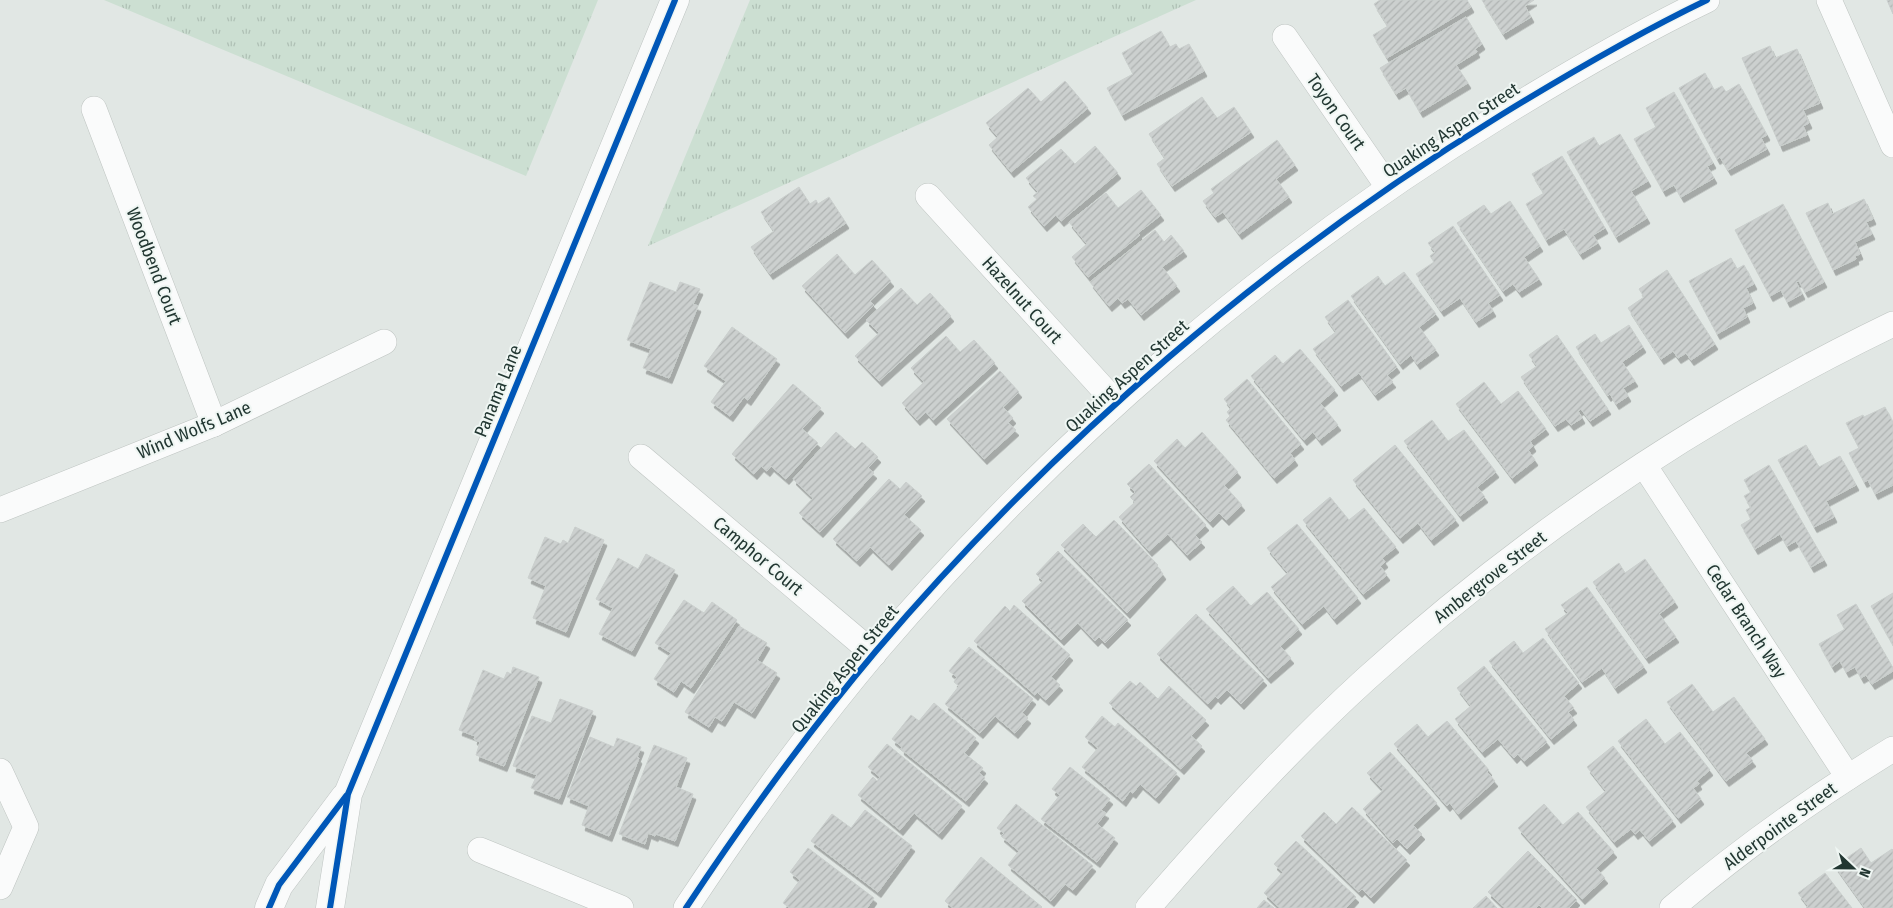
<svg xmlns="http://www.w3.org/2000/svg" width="1893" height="908" font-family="'Fira Sans Condensed',sans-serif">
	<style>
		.grass { fill: url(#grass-tufts) }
		.building { fill: url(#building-hatch); stroke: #cacfcd; filter: url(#shadow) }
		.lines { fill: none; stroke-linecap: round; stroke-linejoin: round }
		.street-casing { stroke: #bec4c1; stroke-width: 26 }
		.secondary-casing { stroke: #bec4c2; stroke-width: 29 }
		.street { stroke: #fafbfb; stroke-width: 25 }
		.secondary { stroke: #fafbfb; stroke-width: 28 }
		.cycleway-casing { stroke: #eff6f3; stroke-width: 9 }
		.cycleway { stroke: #0057b8; stroke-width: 6 }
		.labels { text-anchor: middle; stroke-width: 4; stroke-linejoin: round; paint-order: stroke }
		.street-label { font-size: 18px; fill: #223732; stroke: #eff6f3 }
	</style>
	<defs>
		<pattern id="grass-tufts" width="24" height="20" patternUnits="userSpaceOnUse" patternTransform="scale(1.25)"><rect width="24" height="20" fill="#ccdfd2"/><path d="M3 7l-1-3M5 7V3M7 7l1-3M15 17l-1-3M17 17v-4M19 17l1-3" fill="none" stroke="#afc0b5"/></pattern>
		<pattern id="building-hatch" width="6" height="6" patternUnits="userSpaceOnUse" patternTransform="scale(1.25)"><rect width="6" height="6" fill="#ccd0cf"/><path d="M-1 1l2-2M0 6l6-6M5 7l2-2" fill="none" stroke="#afb3b2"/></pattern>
		<filter id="shadow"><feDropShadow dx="3" dy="5.5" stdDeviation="0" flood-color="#0004"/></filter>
	</defs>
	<rect width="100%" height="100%" fill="#e1e7e4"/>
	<g class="grass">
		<path d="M104,0H598L526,176Z"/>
		<path d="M750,0H1196L648,246Z"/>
	</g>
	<g class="building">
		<path d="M1380,0H1467L1471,7L1387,58L1373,35L1388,26L1374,4Z"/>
		<path d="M1482,0H1534L1525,6L1531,17L1503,34Z"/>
		<path d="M1887,0H1893V14Z"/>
		<path d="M1466,17L1482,44L1475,49L1477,52L1456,65L1468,83L1420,112L1406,88L1396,94L1380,68Z"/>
		<path d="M1161,31L1170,47L1176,44L1179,49L1189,44L1204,71L1122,115L1107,88L1133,74L1122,53Z"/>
		<path d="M1770,46L1775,58L1797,49L1820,103L1803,110L1809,123L1803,126L1807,135L1780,146L1742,58Z"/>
		<path d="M1705,73L1714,90L1722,86L1726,92L1739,84L1767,135L1761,138L1767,149L1728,170L1720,157L1717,159L1679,88Z"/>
		<path d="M1065,81L1088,108L1011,172L989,145L998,137L986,123L1028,88L1041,102Z"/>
		<path d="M1674,92L1713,163L1707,166L1714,178L1681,197L1674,185L1663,191L1634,139L1656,127L1646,108Z"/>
		<path d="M1202,97L1217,118L1234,107L1251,132L1172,186L1157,164L1165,158L1149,134Z"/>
		<path d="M1620,134L1648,181L1631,191L1647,218L1616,237L1567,152L1594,137L1599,146Z"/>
		<path d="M1277,140L1295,165L1276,179L1289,197L1239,234L1223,212L1215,217L1203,201L1214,193L1211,189Z"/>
		<path d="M1095,146L1118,173L1061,221L1056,215L1044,226L1028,207L1037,199L1033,196L1038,192L1026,178L1061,149L1075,164Z"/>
		<path d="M1562,156L1605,228L1593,235L1598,243L1580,254L1564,229L1546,240L1526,204L1544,193L1532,174Z"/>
		<path d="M799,187L810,204L816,200L818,204L829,197L846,223L770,274L751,247L774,231L761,212Z"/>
		<path d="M1141,190L1161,215L1138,233L1140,235L1088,277L1072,257L1087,244L1069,222L1106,193L1118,208Z"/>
		<path d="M1864,199L1873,219L1866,222L1872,234L1855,242L1860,254L1855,256L1856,259L1833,270L1806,213L1828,203L1832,214Z"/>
		<path d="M1510,201L1540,246L1524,257L1539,279L1519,292L1513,284L1503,291L1457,223L1484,205L1491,214Z"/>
		<path d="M1783,204L1824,282L1805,292L1799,281L1796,282L1802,294L1787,302L1781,290L1770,296L1735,230Z"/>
		<path d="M1453,226L1500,295L1488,303L1493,311L1476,322L1460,298L1441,311L1416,274L1434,262L1430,256L1435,252L1428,243Z"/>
		<path d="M1155,230L1164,242L1171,235L1184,251L1162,267L1177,286L1141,315L1128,299L1122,303L1118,298L1109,306L1090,282Z"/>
		<path d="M837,254L855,275L872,260L891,281L870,301L874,305L845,333L802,286Z"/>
		<path d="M1731,258L1737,269L1744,265L1754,284L1746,288L1753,303L1743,308L1747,317L1717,334L1689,281Z"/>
		<path d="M1667,270L1715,344L1691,360L1686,353L1678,358L1673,351L1661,359L1628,308L1644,297L1639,289Z"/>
		<path d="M1404,272L1436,314L1419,327L1436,350L1417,364L1411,355L1400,364L1351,296L1378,276L1385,286Z"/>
		<path d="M650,282L676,292L680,282L700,289L693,304L698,306L669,378L643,368L651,349L627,340Z"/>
		<path d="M901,288L917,305L930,293L951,316L879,381L855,356L879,333L866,320Z"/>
		<path d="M1348,300L1397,367L1387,375L1393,382L1375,395L1359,373L1341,386L1313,349L1336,332L1325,317Z"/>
		<path d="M1629,325L1643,347L1622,362L1635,381L1623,388L1628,396L1616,404L1610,394L1608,396L1576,347L1595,334L1601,343Z"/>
		<path d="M732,327L777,359L748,400L744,397L730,416L711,402L726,381L704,366Z"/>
		<path d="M1557,335L1608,409L1590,421L1581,409L1578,411L1582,418L1571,425L1566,419L1555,426L1521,377L1537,366L1529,355Z"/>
		<path d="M946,336L960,352L974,340L995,363L933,420L926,412L917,420L902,403L924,382L911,368Z"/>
		<path d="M1300,349L1335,390L1320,403L1338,425L1319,440L1313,432L1304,440L1251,376L1275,355L1283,364Z"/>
		<path d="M1000,371L1019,392L1003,407L1013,418L1008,423L1016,430L984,459L947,419Z"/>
		<path d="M1247,379L1301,444L1290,453L1295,460L1274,478L1226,420L1230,416L1227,412L1231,408L1224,399Z"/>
		<path d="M1484,382L1501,404L1518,391L1546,429L1530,441L1533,446L1528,450L1535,460L1512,478L1456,404Z"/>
		<path d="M793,384L821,408L802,429L818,443L786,479L771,466L767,471L761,466L754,474L732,454Z"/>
		<path d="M1885,407L1893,423V485L1875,494L1868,480L1864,482L1849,453L1859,448L1846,423L1863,415L1864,417Z"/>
		<path d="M1432,420L1448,441L1464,430L1496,472L1477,487L1485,497L1460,516L1404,441Z"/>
		<path d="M836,432L855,449L862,442L878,457L868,468L874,473L820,532L799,513L813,498L793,479Z"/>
		<path d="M1202,432L1238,472L1224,485L1242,505L1226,520L1219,513L1210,522L1154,461L1177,439L1185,448Z"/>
		<path d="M1395,445L1456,520L1431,540L1418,523L1400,538L1353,480Z"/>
		<path d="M1806,445L1819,467L1840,456L1856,485L1826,501L1834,517L1814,527L1778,460Z"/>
		<path d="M1149,464L1206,525L1195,535L1202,542L1187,555L1168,534L1149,551L1119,517L1135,502L1130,497L1135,492L1127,484Z"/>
		<path d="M1769,465L1824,560L1811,567L1796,541L1787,546L1780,534L1755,549L1741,525L1751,519L1746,510L1751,507L1744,496L1751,492L1744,480Z"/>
		<path d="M889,479L900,489L906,482L922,496L904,515L921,530L889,565L870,547L857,561L833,539Z"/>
		<path d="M1330,497L1349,520L1364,508L1396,547L1382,558L1385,562L1380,566L1387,575L1363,594L1303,520Z"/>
		<path d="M1114,520L1158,565L1157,566L1163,574L1127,613L1061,545L1083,524L1096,537Z"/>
		<path d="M1297,524L1358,598L1334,619L1324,606L1302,624L1271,587L1288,573L1267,548Z"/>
		<path d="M575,527L604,540L566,632L533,618L546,586L528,578L545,537L561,544L563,540L568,543Z"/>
		<path d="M1058,551L1128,620L1105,643L1099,637L1095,641L1078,623L1061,640L1022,601L1043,581L1036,574Z"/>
		<path d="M646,554L675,570L632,651L599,634L613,608L596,599L618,558L638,569Z"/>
		<path d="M1645,559L1675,602L1659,614L1676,637L1646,658L1593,582L1619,563L1625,573Z"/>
		<path d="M1233,586L1251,606L1267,592L1299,629L1280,646L1291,658L1268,678L1206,609Z"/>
		<path d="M1587,587L1644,667L1615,688L1602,668L1582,682L1545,629L1568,613L1561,605Z"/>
		<path d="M1893,593V645L1871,606Z"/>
		<path d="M684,600L704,613L712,602L737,620L691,688L681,681L674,692L654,679L671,653L655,643Z"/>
		<path d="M1856,604L1893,668V671L1872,684L1866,675L1861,678L1855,667L1846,672L1840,661L1832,667L1819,644L1845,629L1837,615Z"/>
		<path d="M1014,605L1070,655L1051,677L1060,685L1046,700L1037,692L1035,695L974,641L1005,606L1010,611Z"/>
		<path d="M1196,614L1264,680L1241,704L1227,690L1218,699L1215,696L1208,704L1157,654Z"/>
		<path d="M739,626L767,643L757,660L777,673L752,713L734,702L722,721L715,717L709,727L685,712Z"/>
		<path d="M1543,638L1579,683L1564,696L1574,708L1568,712L1574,720L1551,739L1489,661L1514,641L1523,653Z"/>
		<path d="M969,647L1033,699L1022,713L1028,718L1015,733L995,716L980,733L945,704L959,686L954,682L957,677L949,671Z"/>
		<path d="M1484,666L1547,742L1524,761L1518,754L1514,758L1498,739L1482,752L1455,719L1471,706L1457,688Z"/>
		<path d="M513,667L539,677L504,766L476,755L480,742L474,739L475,736L459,730L483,670L504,679L507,672L511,674Z"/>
		<path d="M1130,681L1136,686L1140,682L1158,699L1169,686L1206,720L1191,736L1202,746L1181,769L1109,703Z"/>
		<path d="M1692,684L1713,712L1734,697L1765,739L1746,753L1753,761L1726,781L1667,702Z"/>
		<path d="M560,699L593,711L559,799L531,788L537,775L513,766L532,716L551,723Z"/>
		<path d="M934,703L976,738L964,753L983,768L979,773L985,778L966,801L901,749L902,747L892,739L911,715L919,721Z"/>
		<path d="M1102,716L1115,727L1118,723L1177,773L1156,798L1140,784L1133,793L1130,791L1123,801L1082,767L1098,748L1085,737Z"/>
		<path d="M1646,719L1665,744L1680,732L1710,770L1697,781L1699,784L1693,788L1701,799L1678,818L1618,741Z"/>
		<path d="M1447,721L1489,770L1487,772L1495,781L1458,814L1450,803L1447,806L1394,744L1417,724L1428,737Z"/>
		<path d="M590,737L614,747L617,738L641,747L637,757L639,758L609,836L582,825L589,806L567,797Z"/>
		<path d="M887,744L962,806L939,834L914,813L900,830L858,795L873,777L877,781L880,777L868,767Z"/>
		<path d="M654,745L687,758L676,787L693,794L675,841L656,834L655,836L648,833L645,844L619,834Z"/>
		<path d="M1613,746L1673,821L1649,841L1640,830L1635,834L1631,829L1614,842L1586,807L1606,791L1587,767Z"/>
		<path d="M1390,752L1437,803L1413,825L1422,834L1407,849L1397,839L1393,843L1363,809L1383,790L1367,773Z"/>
		<path d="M1070,767L1110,799L1101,810L1106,813L1097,824L1115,838L1097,862L1041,819L1060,795L1052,789Z"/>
		<path d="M1016,804L1093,866L1073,890L1065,884L1051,901L1008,865L1019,851L1001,836L1004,833L997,828Z"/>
		<path d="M1544,804L1563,825L1578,812L1614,852L1596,868L1605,878L1582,899L1518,828Z"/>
		<path d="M1352,807L1407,860L1371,898L1362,889L1359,892L1301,836L1324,812L1336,824Z"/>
		<path d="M865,810L912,846L878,892L811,841L832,814L851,828Z"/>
		<path d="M1296,841L1356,897L1346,908H1280L1264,893L1283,872L1274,864Z"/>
		<path d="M808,848L874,898L867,908H790L783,903L800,880L790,872Z"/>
		<path d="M1861,848L1871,863L1892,849L1893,850V908H1865L1835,866Z"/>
		<path d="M1528,851L1577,900L1569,908H1542L1539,905L1536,908H1505L1488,892Z"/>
		<path d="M981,857L1042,907L1041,908H953L945,901Z"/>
		<path d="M1825,873L1852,908H1806L1808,906L1798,893Z"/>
		<path d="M1486,896L1497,908H1473Z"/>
		<path d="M1264,900L1274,908H1257Z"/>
	</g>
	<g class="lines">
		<g class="street-casing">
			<g id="street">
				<path d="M1829,0L1893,145"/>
				<path d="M1285,37L1388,187"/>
				<path d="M94,109L214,424"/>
				<path d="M928,196L1116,403"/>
				<path d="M641,457L874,654"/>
				<path d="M1644,465L1848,777"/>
				<path d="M0,510L214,424L384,342"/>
				<path d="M0,771L26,827L0,887"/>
				<path d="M480,850L621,908"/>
				<path d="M686,908C745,819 807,733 876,651C1054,442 1266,259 1501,115C1568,74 1636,34 1707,0"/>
				<path d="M1148,908C1217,828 1288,750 1366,679C1523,537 1702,416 1893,324"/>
				<path d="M1672,908C1741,849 1816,796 1893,749"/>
			</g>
		</g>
		<g class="secondary-casing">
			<g id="secondary">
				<path d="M269,908L279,885L345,797"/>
				<path d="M330,908L348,794L675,0"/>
			</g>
		</g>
		<use href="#street" class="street"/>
		<use href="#secondary" class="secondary"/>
		<g class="cycleway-casing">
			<g id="cycleway">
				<path d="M269,908L279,885L346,796"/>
				<path d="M330,908L348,794L675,0"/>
				<path d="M686,908C745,819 807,733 876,651C1054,442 1266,259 1501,115C1568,74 1636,34 1707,0"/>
			</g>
		</g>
		<use href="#cycleway" class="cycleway"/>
	</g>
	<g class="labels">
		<g class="street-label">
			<text transform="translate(1336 112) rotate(55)" y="6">Toyon Court</text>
			<text transform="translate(1451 130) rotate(-33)" y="6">Quaking Aspen Street</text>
			<text transform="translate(154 266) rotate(69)" y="6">Woodbend Court</text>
			<text transform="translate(1022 300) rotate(48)" y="6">Hazelnut Court</text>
			<text transform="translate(1127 376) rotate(-42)" y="6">Quaking Aspen Street</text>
			<text transform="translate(498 391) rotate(-68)" y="6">Panama Lane</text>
			<text transform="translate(194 430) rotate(-23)" y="6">Wind Wolfs Lane</text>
			<text transform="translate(758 556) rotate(40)" y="6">Camphor Court</text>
			<text transform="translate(1490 577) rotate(-38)" y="6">Ambergrove Street</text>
			<text transform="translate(1746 621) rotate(57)" y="6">Cedar Branch Way</text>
			<text transform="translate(845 669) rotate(-51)" y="6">Quaking Aspen Street</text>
			<text transform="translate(1780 826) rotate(-36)" y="6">Alderpointe Street</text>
		</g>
	</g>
	<g transform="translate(1853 868) rotate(112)" stroke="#eff6f3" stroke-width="4" paint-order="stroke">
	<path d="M0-4L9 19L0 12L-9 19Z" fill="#223732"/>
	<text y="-8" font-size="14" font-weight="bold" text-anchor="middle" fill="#223732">N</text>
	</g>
</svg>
